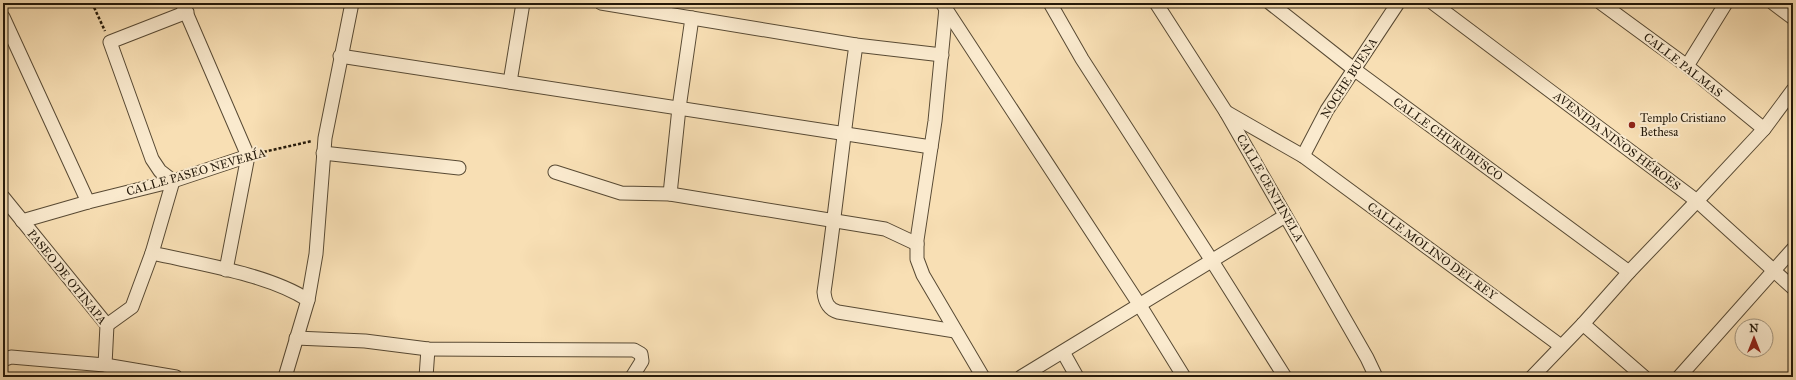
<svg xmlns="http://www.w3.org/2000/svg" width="1796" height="380" font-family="'IM FELL Great Primer',serif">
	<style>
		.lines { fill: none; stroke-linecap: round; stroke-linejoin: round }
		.minor-casing { stroke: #584a34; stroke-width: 15 }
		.path { stroke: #231809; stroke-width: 2.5; stroke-dasharray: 3 2; stroke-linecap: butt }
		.minor { stroke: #faeace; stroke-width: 13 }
		.poi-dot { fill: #8f2418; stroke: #faeace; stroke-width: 1.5 }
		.labels { text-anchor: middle; stroke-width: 4; stroke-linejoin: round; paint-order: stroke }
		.street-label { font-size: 12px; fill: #231809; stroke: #faeace }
		.poi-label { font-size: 12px; fill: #231809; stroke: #faeace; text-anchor: start }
	</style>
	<rect width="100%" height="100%" fill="#f8dfb4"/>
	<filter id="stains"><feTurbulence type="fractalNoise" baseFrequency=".005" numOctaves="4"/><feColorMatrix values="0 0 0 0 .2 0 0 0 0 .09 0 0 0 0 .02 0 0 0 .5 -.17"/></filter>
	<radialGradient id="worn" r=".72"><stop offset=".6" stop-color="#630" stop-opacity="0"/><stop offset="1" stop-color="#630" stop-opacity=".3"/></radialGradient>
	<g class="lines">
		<g class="minor-casing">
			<g id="minor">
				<path d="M182,3L248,156"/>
				<path d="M601,3L856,45L942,55"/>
				<path d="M942,3L1139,304L1184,377"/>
				<path d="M1050,3L1082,59L1212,261L1285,377"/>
				<path d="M1156,3L1226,112L1367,358L1376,377"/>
				<path d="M1270,3L1355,70L1629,272"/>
				<path d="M1433,3L1697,201L1793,288"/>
				<path d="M1601,3L1687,66L1764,129"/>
				<path d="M1773,3L1793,18"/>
				<path d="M946,8L935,121L917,240V259L923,275L983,377"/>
				<path d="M3,17L88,202"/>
				<path d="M856,45C844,127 836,210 824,292C825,302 828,309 838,312L955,331"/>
				<path d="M340,56L931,147"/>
				<path d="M1687,66L1726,3"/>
				<path d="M510,82L523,3"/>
				<path d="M1226,112L1303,156L1561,346"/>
				<path d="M323,153L459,168"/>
				<path d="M1303,156L1327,110L1398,3"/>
				<path d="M555,172L621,193L670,194L885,229L917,244"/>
				<path d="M670,194L679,108L692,18"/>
				<path d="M3,197L107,325L105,365"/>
				<path d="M22,221L88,202L173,181L248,156"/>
				<path d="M152,253C200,264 268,274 308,300"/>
				<path d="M226,270L248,156"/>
				<path d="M1583,324L1644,377"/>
				<path d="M107,325L132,307L152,253L173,181L160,171L152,159L110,42L187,12"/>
				<path d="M296,338L365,341L428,349L634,350L641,354L642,361L632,377"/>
				<path d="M1063,352L1077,377"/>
				<path d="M3,360L11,357L105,365L176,377"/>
				<path d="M285,377L308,300L316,254L325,138L352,3"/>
				<path d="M426,377L428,349"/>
				<path d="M1021,377L1285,216"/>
				<path d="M1532,377L1583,324L1629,272L1697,201L1764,129L1793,90"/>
				<path d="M1679,377L1793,249"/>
			</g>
		</g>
		<g class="path">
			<path d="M92,3L105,31"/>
			<path d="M259,153L312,141"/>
		</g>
		<use href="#minor" class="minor"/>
	</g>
	<circle class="poi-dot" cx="1632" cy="125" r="4"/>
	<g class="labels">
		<g class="street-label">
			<text transform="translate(1683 65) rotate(38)" y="4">CALLE PALMAS</text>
			<text transform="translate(1349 78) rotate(-57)" y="4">NOCHE BUENA</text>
			<text transform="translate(1448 139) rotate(36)" y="4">CALLE CHURUBUSCO</text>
			<text transform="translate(1617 141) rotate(37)" y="4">AVENIDA NIÑOS HÉROES</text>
			<text transform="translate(196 172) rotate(-16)" y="4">CALLE PASEO NEVERÍA</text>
			<text transform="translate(1270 188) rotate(60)" y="4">CALLE CENTINELA</text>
			<text transform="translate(1432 251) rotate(36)" y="4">CALLE MOLINO DEL REY</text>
			<text transform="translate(67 277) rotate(51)" y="4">PASEO DE OTINAPA</text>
		</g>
		<g class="poi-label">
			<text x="1640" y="122">Templo Cristiano<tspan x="1640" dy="14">Bethesa</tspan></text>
		</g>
	</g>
	<rect width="1796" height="380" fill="none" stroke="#f8dfb4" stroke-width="16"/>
	<rect x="4" y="4" width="1788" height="372" fill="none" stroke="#231809" stroke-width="2"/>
	<rect x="8" y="8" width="1780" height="364" fill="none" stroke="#231809"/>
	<g transform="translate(1754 338)"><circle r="19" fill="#faeace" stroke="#a4967f"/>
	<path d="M0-3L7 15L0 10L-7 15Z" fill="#8f2418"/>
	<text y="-6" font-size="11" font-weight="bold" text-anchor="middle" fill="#231809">N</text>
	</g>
	<rect width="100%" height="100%" filter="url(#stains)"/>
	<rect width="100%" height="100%" fill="url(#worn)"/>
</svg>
